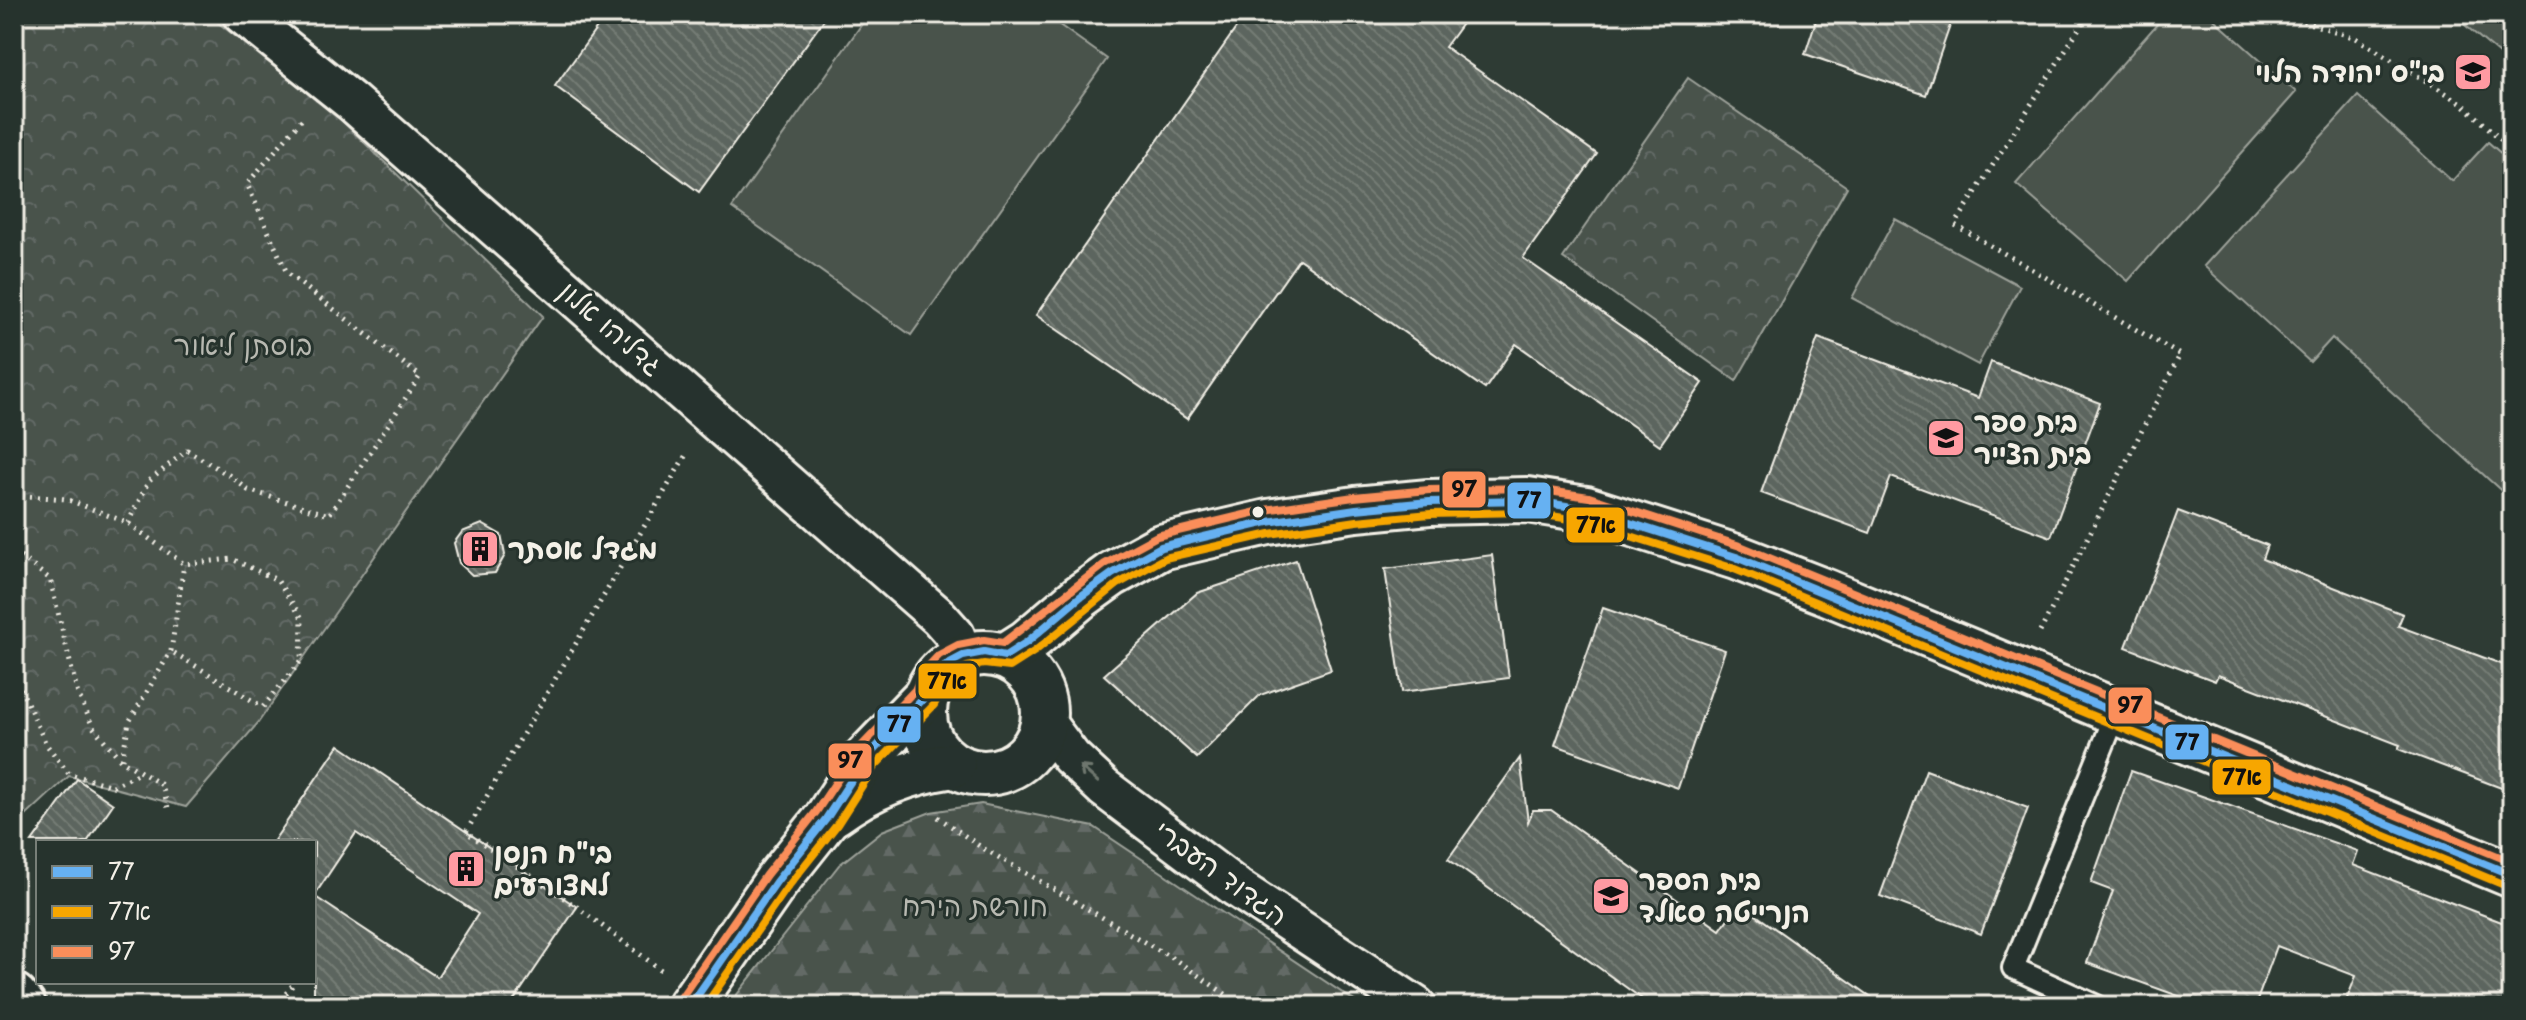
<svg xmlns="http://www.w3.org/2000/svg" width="2526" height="1020" font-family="'Playpen Sans','Playpen Sans Hebrew',sans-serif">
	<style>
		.forest { fill: url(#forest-firs); stroke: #9ea29a; stroke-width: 2 }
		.park { fill: url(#park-crowns); stroke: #9ea29a; stroke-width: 2 }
		.pitch { fill: #48524c; stroke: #9ea29a; stroke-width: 2 }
		.building { fill: url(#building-back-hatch); stroke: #f4f1e8; stroke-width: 2; fill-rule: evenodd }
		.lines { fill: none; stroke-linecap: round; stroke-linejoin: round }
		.lane-casing { stroke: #f4f1e8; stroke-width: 26 }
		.street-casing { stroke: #f4f1e8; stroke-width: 44 }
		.secondary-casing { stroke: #f4f1e8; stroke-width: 50 }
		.path { stroke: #f4f1e8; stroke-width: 5; stroke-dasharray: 2 6; stroke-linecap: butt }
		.lane { stroke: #26332d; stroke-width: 20 }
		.street { stroke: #26332d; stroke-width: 38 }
		.secondary { stroke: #26332d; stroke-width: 44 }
		.bus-1-casing { stroke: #26332d; stroke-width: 14 }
		.bus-2-casing { stroke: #26332d; stroke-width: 14 }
		.bus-3-casing { stroke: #26332d; stroke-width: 14 }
		.bus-1 { stroke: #66b1f2; stroke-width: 8 }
		.bus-2 { stroke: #f7a600; stroke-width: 8 }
		.bus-3 { stroke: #fa8e5a; stroke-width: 8 }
		.oneway { stroke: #6e766e }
		.bus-dot { fill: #f4f1e8; stroke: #26332d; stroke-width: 3 }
		.labels { text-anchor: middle; stroke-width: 6; stroke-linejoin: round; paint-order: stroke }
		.poi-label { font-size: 28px; font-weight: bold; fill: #f4f1e8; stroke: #26332d; text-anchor: start }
		.street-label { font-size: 28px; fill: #f4f1e8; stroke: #26332d }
		.park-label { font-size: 28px; fill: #b8b9b1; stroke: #26332d }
		.line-badge { stroke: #26332d; stroke-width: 3 }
		.pale-badge-label { font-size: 22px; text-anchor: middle; font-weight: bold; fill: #111 }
	</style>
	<defs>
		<pattern id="forest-firs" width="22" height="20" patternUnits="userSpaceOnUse" patternTransform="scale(2)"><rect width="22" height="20" fill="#48524c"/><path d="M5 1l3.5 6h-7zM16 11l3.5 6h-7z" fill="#636b66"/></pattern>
		<pattern id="park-crowns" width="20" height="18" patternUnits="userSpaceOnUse" patternTransform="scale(2)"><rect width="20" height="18" fill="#48524c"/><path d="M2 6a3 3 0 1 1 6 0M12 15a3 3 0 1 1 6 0" fill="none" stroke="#636b66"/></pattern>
		<pattern id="building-back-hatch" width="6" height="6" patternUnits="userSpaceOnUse" patternTransform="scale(2)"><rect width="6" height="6" fill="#5c655e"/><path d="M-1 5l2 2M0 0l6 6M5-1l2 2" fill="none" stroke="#747c75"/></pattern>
	</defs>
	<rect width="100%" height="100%" fill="#2e3b34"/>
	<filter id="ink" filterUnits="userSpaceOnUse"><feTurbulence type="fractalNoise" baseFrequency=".0125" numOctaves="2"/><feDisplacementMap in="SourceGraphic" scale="16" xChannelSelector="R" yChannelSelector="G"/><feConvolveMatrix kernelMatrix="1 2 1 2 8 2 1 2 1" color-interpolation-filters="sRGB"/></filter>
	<g filter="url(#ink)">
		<path class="forest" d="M981,804L1094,827L1362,1006H728L839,865L882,831L931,812Z"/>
		<g class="park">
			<path d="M14,14H207L337,116L543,316L258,723L186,807L69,776L14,827Z"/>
			<path d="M1688,78L1847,187L1736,381L1563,258Z"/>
		</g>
		<g class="pitch">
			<path d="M869,14H1044L1107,59L911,335L732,208Z"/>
			<path d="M2166,14H2208L2296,92L2128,281L2016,184Z"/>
			<path d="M2452,14H2512V65Z"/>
			<path d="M2358,96L2452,181L2488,142L2512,163V488L2506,495L2332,338L2310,362L2204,266Z"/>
			<path d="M1895,219L2020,286L1978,365L1852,298Z"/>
		</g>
		<g class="building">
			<path d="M607,14H828L699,192L555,86Z"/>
			<path d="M1246,14H1469L1445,47L1597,154L1523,258L1703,383L1660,445L1516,344L1485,389L1299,259L1187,419L1036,315Z"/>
			<path d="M1818,14H1954L1926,95L1805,54Z"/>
			<path d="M1818,338L1978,398L1991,362L2100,403L2051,537L1891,477L1870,533L1761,493Z"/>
			<path d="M2178,511L2267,545L2262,559L2403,614L2398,626L2512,668V792L2398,749L2400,745L2218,675L2215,681L2126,647Z"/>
			<path d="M482,524L501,535L505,555L495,573L472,575L459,563L454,543L462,532Z"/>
			<path d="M1492,555L1509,678L1402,692L1385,569Z"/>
			<path d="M1296,560L1331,670L1260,695L1197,758L1104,675L1197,593Z"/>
			<path d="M1603,608L1725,650L1678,788L1555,745Z"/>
			<path d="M339,745L577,907L510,1006H330L314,995V842H273ZM356,833L478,914L437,977L314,896Z"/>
			<path d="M1520,758L1528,822L1533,810H1551L1720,930L1739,903L1884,1006H1652L1448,859Z"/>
			<path d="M1926,770L2028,808L1981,934L1880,896Z"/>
			<path d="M2131,771L2358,851L2353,865L2512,926V1006H2344L2356,976L2277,946L2255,1006H2206L2087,963L2113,891L2091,883Z"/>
			<path d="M77,779L113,804L87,842H32Z"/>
		</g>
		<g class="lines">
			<g class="lane-casing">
				<path id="lane" d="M2097,1006L2013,968L2117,711"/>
			</g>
			<g class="street-casing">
				<g id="street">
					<path d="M242,14L352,102L939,617L955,635L963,656"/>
					<path d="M1044,721L1071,757L1104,788L1237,888L1416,1006"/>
				</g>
			</g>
			<g class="secondary-casing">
				<g id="secondary">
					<circle cx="984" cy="713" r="60"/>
					<path d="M1005,656L1027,642L1080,597L1112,574L1161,547L1268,522L1356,509L1429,502L1527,500L1586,509L1736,557L1826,592L2512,875"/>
					<path d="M834,813C871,786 908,772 953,765"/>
					<path d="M14,996L23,1006"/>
					<path d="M690,1006L776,882L826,819L865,759L925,697"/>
				</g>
			</g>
			<g class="path">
				<path d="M2280,14L2356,38L2462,103L2512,150"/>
				<path d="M14,495L66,499L128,523L184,564L232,559L277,580L302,618L301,661L263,707L171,651"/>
				<path d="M128,523L148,482L187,450L232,477L248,490L329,515L420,376L287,273L247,184L302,119"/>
				<path d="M14,552L50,579L77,691L93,727L121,760L162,785L168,808"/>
				<path d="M2040,632L2180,355L1955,225L2088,14"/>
				<path d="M14,674L46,744L69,774L113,786L139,773"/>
				<path d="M122,759L129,722L171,651L184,564"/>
				<path d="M938,817L981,847L1177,961L1243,1006"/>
				<path d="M14,939L24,951"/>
				<path d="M661,970L577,907L466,832L687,453"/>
				<path d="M276,1006L295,982"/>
			</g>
			<use href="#lane" class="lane"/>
			<use href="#street" class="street"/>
			<use href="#secondary" class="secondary"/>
			<g class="bus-1-casing">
				<path id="bus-1" d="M690,1006L776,882L826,819L865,759L925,697L933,679L946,665L963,656L984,652L1005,656L1027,642L1080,597L1112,574L1161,547L1268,522L1356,509L1429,502L1527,500L1586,509L1736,557L2512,875"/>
			</g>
			<g class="bus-2-casing">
				<path id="bus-2" d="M705,1006L786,889L836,826L874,767L934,705L943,686L953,675L967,667L984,664L1010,667L1035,651L1118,584L1165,558L1270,534L1357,521L1430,514L1526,512L1583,521L1732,568L2507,886"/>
			</g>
			<g class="bus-3-casing">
				<path id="bus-3" d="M680,999L766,875L816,812L856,752L915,690L924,671L939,655L958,645L984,640L1003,643L1105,564L1157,536L1265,510L1354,497L1429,490L1529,488L1589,497L1740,546L2512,862"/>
			</g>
			<use href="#bus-1" class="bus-1"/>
			<use href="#bus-2" class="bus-2"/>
			<use href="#bus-3" class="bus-3"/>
		</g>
		<defs><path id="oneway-shaft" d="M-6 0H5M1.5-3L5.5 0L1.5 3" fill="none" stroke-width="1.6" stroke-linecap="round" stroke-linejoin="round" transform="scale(2)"/></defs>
		<use class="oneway" href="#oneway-shaft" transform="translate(1089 774) rotate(-138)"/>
	</g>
	<defs>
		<g id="school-square" transform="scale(2)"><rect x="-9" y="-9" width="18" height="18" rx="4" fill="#ff9aa2" stroke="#26332d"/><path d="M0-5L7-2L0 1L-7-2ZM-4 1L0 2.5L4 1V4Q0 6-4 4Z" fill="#111"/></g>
		<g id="building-square" transform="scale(2)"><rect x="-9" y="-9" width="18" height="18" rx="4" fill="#ff9aa2" stroke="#26332d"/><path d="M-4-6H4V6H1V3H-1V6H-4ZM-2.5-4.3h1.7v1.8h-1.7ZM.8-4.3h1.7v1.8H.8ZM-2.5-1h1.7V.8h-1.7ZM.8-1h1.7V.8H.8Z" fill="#111"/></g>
	</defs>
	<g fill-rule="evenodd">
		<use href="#school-square" x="2473" y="72"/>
		<use href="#school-square" x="1946" y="438"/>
		<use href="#building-square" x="480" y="549"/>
		<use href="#building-square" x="466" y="869"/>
		<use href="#school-square" x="1611" y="896"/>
	</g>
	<circle class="bus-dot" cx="1258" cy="512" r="7"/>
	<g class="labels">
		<g class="poi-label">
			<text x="2445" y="82" text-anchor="end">בי"ס יהודה הלוי</text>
			<text x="1974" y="432">בית ספר<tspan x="1974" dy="32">בית הצייר</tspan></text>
			<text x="508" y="559">מגדל אסתר</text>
			<text x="494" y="863">בי"ח הנסן<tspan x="494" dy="32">למצורעים</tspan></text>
			<text x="1639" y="890">בית הספר<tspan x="1639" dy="32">הנרייטה סאלד</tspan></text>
		</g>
		<g class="street-label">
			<text transform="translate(611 328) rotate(41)" y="10">גדליהו אלון</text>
			<text transform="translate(1221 873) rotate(36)" y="10">הגדוד העברי</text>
		</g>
		<g class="park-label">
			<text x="243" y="355">בוסתן ליאור</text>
			<text x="975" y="916">חורשת הירח</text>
		</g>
	</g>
	<g class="line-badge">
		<rect x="1441" y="470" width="46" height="39" rx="8" fill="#fa8e5a"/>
		<rect x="1506" y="481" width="46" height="39" rx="8" fill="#66b1f2"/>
		<rect x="1565" y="506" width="61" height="38" rx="8" fill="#f7a600"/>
		<rect x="917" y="662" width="61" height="38" rx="8" fill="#f7a600"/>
		<rect x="2107" y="686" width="46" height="39" rx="8" fill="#fa8e5a"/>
		<rect x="876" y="705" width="46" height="39" rx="8" fill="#66b1f2"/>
		<rect x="2164" y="723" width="46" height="38" rx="8" fill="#66b1f2"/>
		<rect x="827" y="742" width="46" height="38" rx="8" fill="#fa8e5a"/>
		<rect x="2211" y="758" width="61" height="38" rx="8" fill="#f7a600"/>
	</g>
	<g class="pale-badge-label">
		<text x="1464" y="497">97</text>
		<text x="1529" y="508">77</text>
		<text x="1596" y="533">77א</text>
		<text x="947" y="689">77א</text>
		<text x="2130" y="713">97</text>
		<text x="899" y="732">77</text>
		<text x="2187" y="750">77</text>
		<text x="850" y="768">97</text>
		<text x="2242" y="785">77א</text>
	</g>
	<rect width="2526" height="1020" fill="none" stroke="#26332d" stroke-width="48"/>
	<rect x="24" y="24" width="2478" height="972" fill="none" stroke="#f4f1e8" stroke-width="3" filter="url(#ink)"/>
	<rect x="36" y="840" width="280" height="144" fill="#26332d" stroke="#787f78" stroke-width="2"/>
	<rect x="52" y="866" width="40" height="12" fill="#66b1f2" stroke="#787f78" stroke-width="2"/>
	<text x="108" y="880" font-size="24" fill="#f4f1e8">77</text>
	<rect x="52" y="906" width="40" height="12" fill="#f7a600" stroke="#787f78" stroke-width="2"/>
	<text x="108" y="920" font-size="24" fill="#f4f1e8">77א</text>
	<rect x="52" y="946" width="40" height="12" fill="#fa8e5a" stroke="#787f78" stroke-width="2"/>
	<text x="108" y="960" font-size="24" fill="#f4f1e8">97</text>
</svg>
